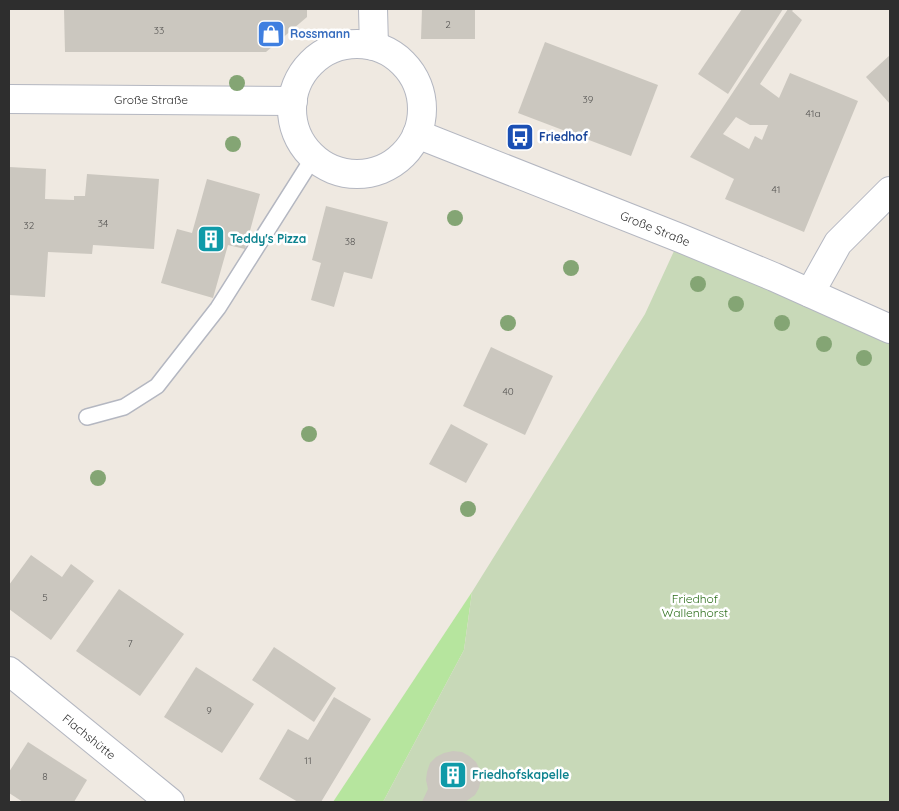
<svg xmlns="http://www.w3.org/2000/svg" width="899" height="811" font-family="Quicksand,sans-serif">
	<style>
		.green { fill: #b6e59e }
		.cemetery { fill: #c8d9b8 }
		.building { fill: #cbc7bf; fill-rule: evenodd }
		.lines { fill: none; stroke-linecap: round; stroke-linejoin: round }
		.service-casing { stroke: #b4b7c1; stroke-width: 18 }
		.minor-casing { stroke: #b4b7c1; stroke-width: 30 }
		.tertiary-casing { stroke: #b4b7c1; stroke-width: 30 }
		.service { stroke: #fff; stroke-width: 15 }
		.minor { stroke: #fff; stroke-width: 28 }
		.tertiary { stroke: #fff; stroke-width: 28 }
		.tree { fill: #84a574 }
		.labels { text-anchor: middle; stroke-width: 5; stroke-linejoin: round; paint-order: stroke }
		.number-label { font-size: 10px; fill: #555452 }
		.shop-label { font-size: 12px; font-weight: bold; fill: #366cbe; stroke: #fff; text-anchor: start }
		.street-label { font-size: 12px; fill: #2e2e2e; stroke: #fff }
		.transit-label { font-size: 12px; font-weight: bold; fill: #164399; stroke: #fff; text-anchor: start }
		.culture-label { font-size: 12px; font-weight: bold; fill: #0d838f; stroke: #fff; text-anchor: start }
		.park-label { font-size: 12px; fill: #2c6e1b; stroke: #fff }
	</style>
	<rect width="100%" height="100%" fill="#efe9e1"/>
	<path class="green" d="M472,592L464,650L383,802H333Z"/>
	<path class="cemetery" d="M680,238L890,329V802H383L464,650L472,592L645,314Z"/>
	<g class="building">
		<path d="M64,9H307V17L266,52H65Z"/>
		<path d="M422,9H475V39H421Z"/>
		<path d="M742,9H783L728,94L698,74Z"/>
		<path d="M788,9H794L792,11L802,20L760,84L779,98L790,73L858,101L804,232L725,199L734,179L690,157ZM736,117L750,125H768L762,140L755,136L749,149L723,134Z"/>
		<path d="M545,42L658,85L631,156L518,113Z"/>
		<path d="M890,55V104L866,77Z"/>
		<path d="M9,167L46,169L45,199L74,200V196H85L87,174L159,179L154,249L93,245L92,254L48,252L45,297L9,295Z"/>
		<path d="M207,179L260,194L245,249L228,245L213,298L161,283L177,229L192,233Z"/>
		<path d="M326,206L388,222L372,279L344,272L334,307L311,300L321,263L312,260Z"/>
		<path d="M491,347L553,376L525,435L463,406Z"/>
		<path d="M451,424L488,444L466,483L429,464Z"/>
		<path d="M31,555L62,577L71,564L94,581L51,640L9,609V585Z"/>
		<path d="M119,589L184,634L140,696L76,651Z"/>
		<path d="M274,647L336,688L314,722L252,680Z"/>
		<path d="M196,667L254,704L222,753L164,717Z"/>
		<path d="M334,697L371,719L321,802H298L259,779L288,729L308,740Z"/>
		<path d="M28,742L87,780L74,802H23L9,793V772Z"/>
		<path d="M453,751L462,752L469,756L476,762L480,770L481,779L479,788L475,795L465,802H422L428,789L426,780L427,772L430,763L436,757L444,753Z"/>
	</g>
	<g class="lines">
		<g class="service-casing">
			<path id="service" d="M87,417L124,407L157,386L218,308L313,158"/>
		</g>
		<g class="minor-casing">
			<g id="minor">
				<path d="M373,9L374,46"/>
				<path d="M9,671L170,802"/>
			</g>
		</g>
		<g class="tertiary-casing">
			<g id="tertiary">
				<circle cx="357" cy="109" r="65"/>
				<path d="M9,99L293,101"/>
				<path d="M417,134L680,238L774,277L890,329"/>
				<path d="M810,293L838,243L890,191"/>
			</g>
		</g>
		<use href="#service" class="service"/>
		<use href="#minor" class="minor"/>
		<use href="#tertiary" class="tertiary"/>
	</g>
	<g class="tree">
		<circle cx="237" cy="83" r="8"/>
		<circle cx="233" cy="144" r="8"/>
		<circle cx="455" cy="218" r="8"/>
		<circle cx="571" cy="268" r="8"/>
		<circle cx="698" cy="284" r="8"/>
		<circle cx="736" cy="304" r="8"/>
		<circle cx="508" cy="323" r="8"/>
		<circle cx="782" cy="323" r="8"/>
		<circle cx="824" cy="344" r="8"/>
		<circle cx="864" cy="358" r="8"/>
		<circle cx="309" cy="434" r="8"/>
		<circle cx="98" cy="478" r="8"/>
		<circle cx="468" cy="509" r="8"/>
	</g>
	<defs>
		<g id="shop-square" transform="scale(1.4375)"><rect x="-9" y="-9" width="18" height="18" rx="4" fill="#3f7fe0" stroke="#fff"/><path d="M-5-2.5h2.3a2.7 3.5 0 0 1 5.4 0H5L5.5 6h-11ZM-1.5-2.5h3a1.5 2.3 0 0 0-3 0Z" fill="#fff"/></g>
		<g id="bus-square" transform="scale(1.4375)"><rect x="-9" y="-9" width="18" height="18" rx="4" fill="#1a4fb4" stroke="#fff"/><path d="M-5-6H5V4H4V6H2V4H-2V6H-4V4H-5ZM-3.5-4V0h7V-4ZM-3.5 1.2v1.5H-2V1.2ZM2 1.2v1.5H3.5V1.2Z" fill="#fff"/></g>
		<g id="building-square" transform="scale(1.4375)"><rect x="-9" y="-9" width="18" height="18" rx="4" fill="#0f9aa8" stroke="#fff"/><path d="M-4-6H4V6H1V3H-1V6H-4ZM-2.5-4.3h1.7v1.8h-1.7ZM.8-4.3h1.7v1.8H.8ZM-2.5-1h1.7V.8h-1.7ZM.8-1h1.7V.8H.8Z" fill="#fff"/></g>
	</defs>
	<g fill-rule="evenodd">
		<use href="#shop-square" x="271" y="34"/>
		<use href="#bus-square" x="520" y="137"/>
		<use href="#building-square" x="211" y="239"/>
		<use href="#building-square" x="453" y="775"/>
	</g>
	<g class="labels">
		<g class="number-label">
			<text x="448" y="28">2</text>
			<text x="159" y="34">33</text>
			<text x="588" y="103">39</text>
			<text x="813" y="117">41a</text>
			<text x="776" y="193">41</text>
			<text x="103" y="227">34</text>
			<text x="29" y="229">32</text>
			<text x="350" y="245">38</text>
			<text x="508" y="395">40</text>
			<text x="45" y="601">5</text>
			<text x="130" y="647">7</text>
			<text x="209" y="714">9</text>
			<text x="308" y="764">11</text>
			<text x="45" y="780">8</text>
		</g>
		<g class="shop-label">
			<text x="290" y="38">Rossmann</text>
		</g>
		<g class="street-label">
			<text x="151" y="104">Große Straße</text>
			<text transform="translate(655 229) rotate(22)" y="4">Große Straße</text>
			<text transform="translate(89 737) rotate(39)" y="4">Flachshütte</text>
		</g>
		<g class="transit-label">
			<text x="539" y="141">Friedhof</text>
		</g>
		<g class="culture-label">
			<text x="230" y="243">Teddy's Pizza</text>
			<text x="472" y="779">Friedhofskapelle</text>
		</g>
		<g class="park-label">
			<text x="695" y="603">Friedhof<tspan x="695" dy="14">Wallenhorst</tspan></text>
		</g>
	</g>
	<rect width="899" height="811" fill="none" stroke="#2e2e2e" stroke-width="20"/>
</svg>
